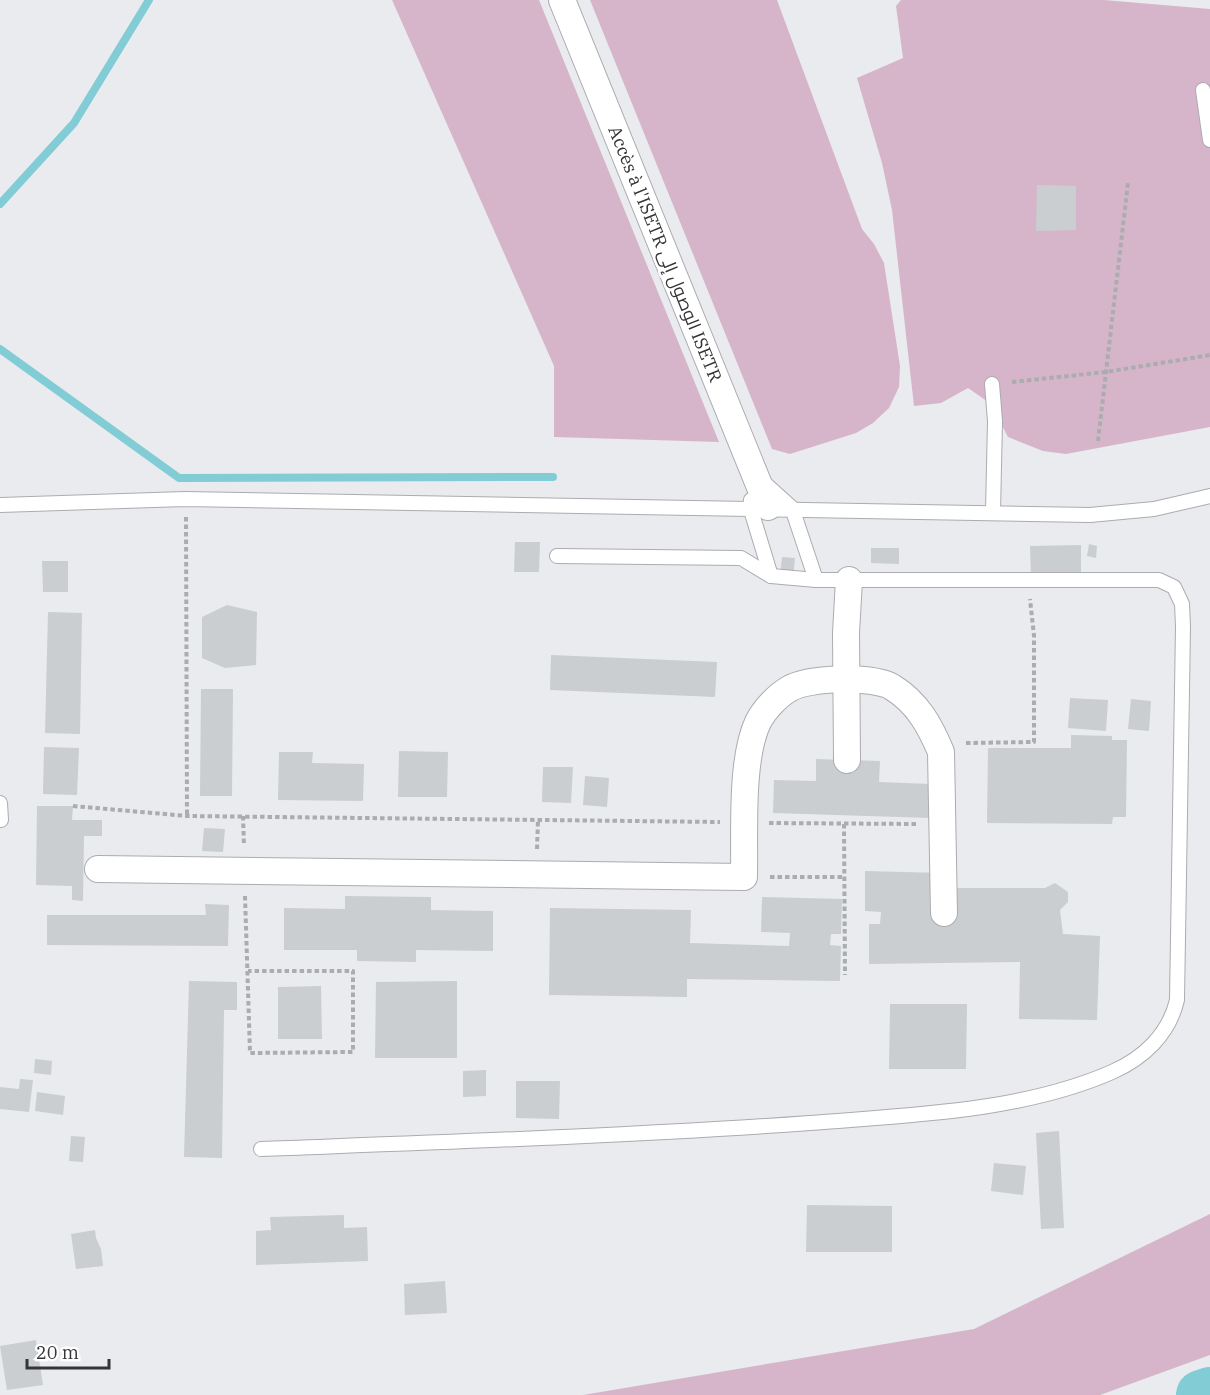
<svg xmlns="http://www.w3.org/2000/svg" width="1210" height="1395" font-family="'IBM Plex Serif',Cairo,serif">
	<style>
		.green { fill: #d6b5ca }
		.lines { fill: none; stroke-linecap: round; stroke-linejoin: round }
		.stream { stroke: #81ccd5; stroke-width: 8 }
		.river { stroke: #81ccd5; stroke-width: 50 }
		.building { fill: #caced0 }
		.lane-casing { stroke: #abacaf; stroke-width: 16 }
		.street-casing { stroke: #abacaf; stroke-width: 28 }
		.path { stroke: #abacaf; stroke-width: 4; stroke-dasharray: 4.5 3; stroke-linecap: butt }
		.lane { stroke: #fff; stroke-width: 14 }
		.street { stroke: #fff; stroke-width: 26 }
		.labels { text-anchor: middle; stroke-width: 5; stroke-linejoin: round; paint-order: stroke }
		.street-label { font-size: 18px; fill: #353537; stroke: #fff }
	</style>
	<rect width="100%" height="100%" fill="#eaebef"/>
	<g class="green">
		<path d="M392,0H539L719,442L554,437V366Z"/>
		<path d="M590,0H777L862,229L874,244L884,263L900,366L899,387L889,408L873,423L856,433L790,454L772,449Z"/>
		<path d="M901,0H1104L1210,9V427L1066,454L1043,451L1008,437L991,404L968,388L941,403L914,406L892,210L882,163L857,78L903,58L896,6Z"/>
		<path d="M1210,1214V1355L1100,1395H583L974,1329Z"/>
	</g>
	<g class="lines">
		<g class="stream">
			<path d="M0,204L74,123L149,0"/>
			<path d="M0,349L179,478L553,477"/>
		</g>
		<path class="river" d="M1201,1395L1210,1392"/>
	</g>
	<g class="building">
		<path d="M1037,185L1076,186V230L1036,231Z"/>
		<path d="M515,542H540L539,572H514Z"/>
		<path d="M1089,544L1097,546L1096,558L1087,556Z"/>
		<path d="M1081,545V576L1031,577L1030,546Z"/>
		<path d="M871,548H899V564L871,563Z"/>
		<path d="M782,557L795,558L793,578L780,577Z"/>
		<path d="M42,561H68V592H43Z"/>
		<path d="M227,605L257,612L256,665L225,668L202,658V617Z"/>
		<path d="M48,612L82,613L80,734L45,733Z"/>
		<path d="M551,655L717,662L715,697L550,690Z"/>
		<path d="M201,689H233L232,796H200Z"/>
		<path d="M1070,698L1108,700L1106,731L1068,728Z"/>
		<path d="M1131,699L1151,701L1149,731L1128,729Z"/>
		<path d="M1071,735L1112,736V740H1127L1126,817H1113L1112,824L987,823L988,748H1071Z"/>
		<path d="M44,747L79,748L77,795L43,794Z"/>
		<path d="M399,751L448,752L447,797H398Z"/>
		<path d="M279,752H313L312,763L364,764L363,801L278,800Z"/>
		<path d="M816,759L880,761L879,782L931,784L930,818L773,813L774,780L816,781Z"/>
		<path d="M543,767H573L571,803L542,802Z"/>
		<path d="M585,776L609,778L607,807L583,805Z"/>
		<path d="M37,806H73L72,820H102V836H84L83,901L72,900V886L36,885Z"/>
		<path d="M204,828L225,829L223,852L202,851Z"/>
		<path d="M865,871L943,873V888H1045L1055,883L1068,892V902L1060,910L1063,934L1100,936L1097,1020L1019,1019L1020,962L869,964V924H880L881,912L865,911Z"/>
		<path d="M345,896L431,897V910L493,911V951L416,950V962L357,961V950H284V908L345,909Z"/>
		<path d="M762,897L842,899L841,934H831L830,945L841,946L840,981L687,979V997L549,995L550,908L691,910L690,943L789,946L790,933L761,932Z"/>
		<path d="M205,904L229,905L228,946L47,945V915H206Z"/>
		<path d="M189,981L237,982V1010H224L222,1158L184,1157Z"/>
		<path d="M457,981V1058H375L376,982Z"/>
		<path d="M321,986L322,1039H278V987Z"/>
		<path d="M890,1004H967L966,1069H889Z"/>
		<path d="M35,1059L52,1061L51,1075L34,1073Z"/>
		<path d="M486,1070V1096L463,1097V1071Z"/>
		<path d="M20,1079L33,1080L29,1112L0,1109V1087L19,1089Z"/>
		<path d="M516,1081H560L559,1119L516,1118Z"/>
		<path d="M37,1092L65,1096L63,1115L35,1111Z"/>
		<path d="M1059,1131L1064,1228L1041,1229L1036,1133Z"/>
		<path d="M71,1136L85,1137L83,1162L69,1161Z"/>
		<path d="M994,1163L1026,1166L1023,1195L991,1191Z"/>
		<path d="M807,1205L892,1206V1252H806Z"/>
		<path d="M344,1215V1228L367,1227L368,1261L256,1265V1231L271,1230L270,1217Z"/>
		<path d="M95,1230L96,1238L101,1249L103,1266L76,1269L71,1234Z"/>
		<path d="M445,1281L447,1313L405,1315L404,1284Z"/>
		<path d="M36,1340L43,1385L7,1390L0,1346Z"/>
	</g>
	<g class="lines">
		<g class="lane-casing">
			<g id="lane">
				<path d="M1203,90L1210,140"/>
				<path d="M992,384L995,421L993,512"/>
				<path d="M762,481L792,508L816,580"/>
				<path d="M751,500L750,507L771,576"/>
				<path d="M0,505L185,499L1090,515L1154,509L1210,496"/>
				<path d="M0,803L1,820"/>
				<path d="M261,1149C444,1142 627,1136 810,1123C908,1115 1021,1112 1112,1072C1144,1058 1169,1034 1177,1000L1183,627L1182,604L1174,587L1159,580H816L771,576L741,558L557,556"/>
			</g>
		</g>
		<g class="street-casing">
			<g id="street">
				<path d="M562,0L768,507"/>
				<path d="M847,760L846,633L849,580"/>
				<path d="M98,869L744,877C745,834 740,760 758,722C764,710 777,696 789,689C808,677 873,676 892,687C918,703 930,726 941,752L944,913"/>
			</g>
		</g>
		<g class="path">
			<path d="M1012,382L1106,372L1210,355"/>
			<path d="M1098,441L1128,183"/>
			<path d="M186,517L187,816"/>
			<path d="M966,743L1034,742V636L1030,599"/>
			<path d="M73,806L187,816L720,822"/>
			<path d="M243,816L244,846"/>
			<path d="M769,823L918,824"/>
			<path d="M844,824L845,975"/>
			<path d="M537,849L538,820"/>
			<path d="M770,877H844"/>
			<path d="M245,896L250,1053L353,1052V971H248"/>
		</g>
		<use href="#lane" class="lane"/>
		<use href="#street" class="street"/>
	</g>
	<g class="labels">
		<g class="street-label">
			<text transform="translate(665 254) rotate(68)" y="6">Accès à l'ISETR الوصول إلى ISETR</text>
		</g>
	</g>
	<path d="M27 1359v9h82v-9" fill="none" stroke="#353537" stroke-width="3"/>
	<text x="36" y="1359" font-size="18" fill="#353537" stroke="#ffffff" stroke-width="4.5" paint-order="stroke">20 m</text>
</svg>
